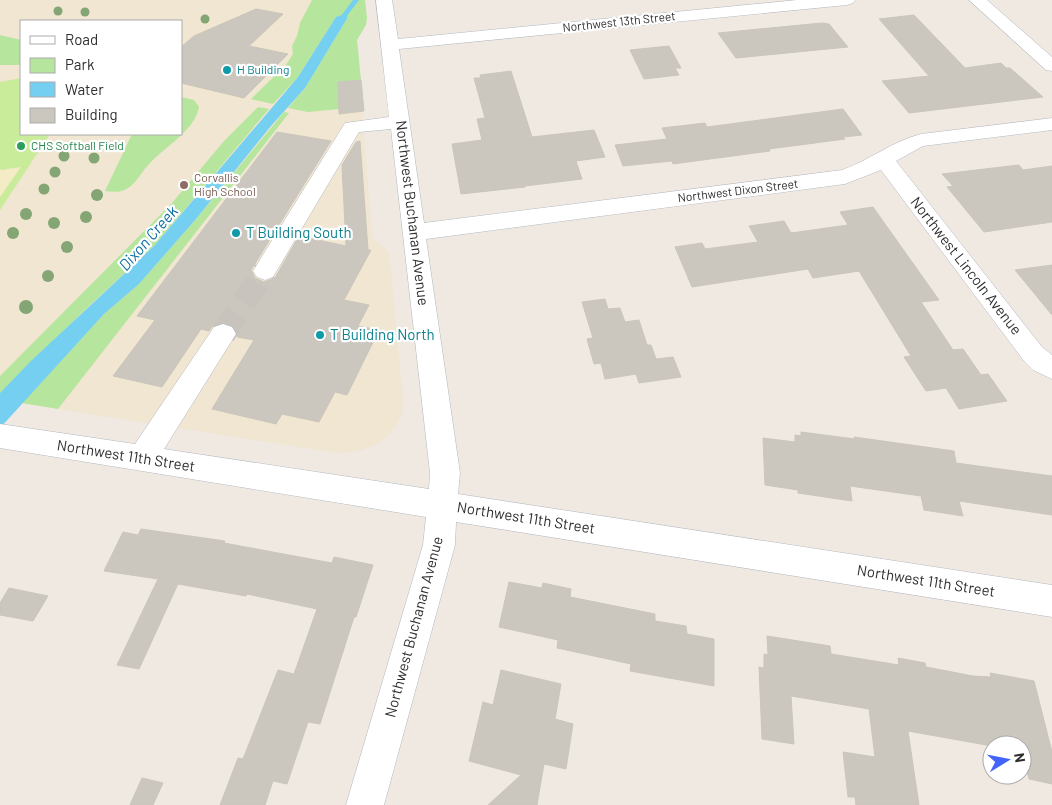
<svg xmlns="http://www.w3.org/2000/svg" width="1052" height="805" font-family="Barlow,sans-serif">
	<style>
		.education { fill: #f0e6d1; fill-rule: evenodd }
		.green { fill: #b6e59e }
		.sand { fill: #f3ecc5 }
		.pitch { fill: #c9ec9a }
		.water { fill: #75cff0 }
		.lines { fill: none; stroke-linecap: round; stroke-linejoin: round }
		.stream { fill: #75cff0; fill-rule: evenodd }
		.building { fill: #cbc7bf; stroke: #cbc5ba }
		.minor-tunnel { stroke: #c8c4bd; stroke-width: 25; stroke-dasharray: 25 12; stroke-linecap: butt }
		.minor-casing { stroke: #b4b7c1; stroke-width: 1 }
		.minor { fill: #fff; fill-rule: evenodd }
		.tree { fill: #84a574 }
		.culture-dot { fill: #0f9aa8; stroke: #fff; stroke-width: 2 }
		.leisure-dot { fill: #2e9e5b; stroke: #fff; stroke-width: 2 }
		.education-dot { fill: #8d6e63; stroke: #fff; stroke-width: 2 }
		.labels { text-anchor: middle; stroke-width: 4.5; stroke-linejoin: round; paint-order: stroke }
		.far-street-label { font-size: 12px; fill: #2e2e2e; stroke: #fff }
		.far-culture-label { font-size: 12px; fill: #0d838f; stroke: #fff; text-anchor: start }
		.far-leisure-label { font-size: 12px; fill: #27864d; stroke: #fff; text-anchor: start }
		.far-education-label { font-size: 12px; fill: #785e54; stroke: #fff; text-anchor: start }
		.street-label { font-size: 15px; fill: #2e2e2e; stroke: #fff }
		.culture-label { font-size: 15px; fill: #0d838f; stroke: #fff; text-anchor: start }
		.water-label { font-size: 16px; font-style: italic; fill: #0d6fa3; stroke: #fff }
	</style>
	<rect width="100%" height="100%" fill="#efe9e1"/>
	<path class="education" d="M0,0H364L357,41L372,237L388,251L390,261L403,400L402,413L396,426L387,437L373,446L359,451L337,453L0,400ZM21,21H181V134H21Z"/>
	<g class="green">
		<path d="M312,0H365L367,18L366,25L357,40L361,80L338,83L339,109L308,112L288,108L305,88L348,17H336L298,77L273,104L251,99L286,65L293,54L292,46L297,36L300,23Z"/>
		<path d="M0,35L21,40V65H0Z"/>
		<path d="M181,97L194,100L199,107C195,130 166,146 151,162C143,169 137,183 128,188C121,193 113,192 105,191L132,134H181Z"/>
		<path d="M258,107L269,109L154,246L88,307L0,393V376L172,203L224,141Z"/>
		<path d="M284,112L289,113L58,409L22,403L104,314L139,284L196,219Z"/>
	</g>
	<path class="sand" d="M21,166L0,197V168L1,170Z"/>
	<path class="pitch" d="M21,78V134H50L0,210V197L21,167L1,170L0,168V82Z"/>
	<path class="water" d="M342,15L348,17L305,88L271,126L196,219L139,284L104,314L0,428V393L32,360L154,246L298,77L336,17Z"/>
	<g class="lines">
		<path class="stream" d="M353,0H359L340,25H336L335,24Z"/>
	</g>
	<g class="building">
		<path d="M256,9L283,14L249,46L288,54L244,98L181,83V47L194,36Z"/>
		<path d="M914,15L965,68L1001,63L1006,68H1010L1043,97L909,113L882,81L929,76L879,19Z"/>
		<path d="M822,23L829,24L848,47L736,58L718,33Z"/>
		<path d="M669,46L681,68H675L679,75L644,79L630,50Z"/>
		<path d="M511,71L532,137L594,130L605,157L576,161L582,179L525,186V187L461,194L452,144L482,140L477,119L485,118L474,78H481L480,75Z"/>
		<path d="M361,80L364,111L339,114L338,82Z"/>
		<path d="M843,109L862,135L843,137L845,139L769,149L770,151L673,164L672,161L623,166L615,145L667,139L662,128L705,123L707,127Z"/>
		<path d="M277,132L331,141L251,270L255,278L264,282L275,278L299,236L346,246L342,165L356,142L360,141L368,250H371L344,300L369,305L358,326L379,330L347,395L335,392L319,422L282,414L276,424L212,409L254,340L237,337L238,333L234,326L224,322L213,325L209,331L201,329L162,387L113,376L155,320L137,316Z"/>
		<path d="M1019,165L1023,170L1052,166V222L984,232L947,187L953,186L942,174Z"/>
		<path d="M873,207L939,300L921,302L953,350L963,349L981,375L988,374L1007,401L959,409L946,388L926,391L904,357L911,356L859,271L813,278L808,269L692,287L675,247L702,243L705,249L758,242L749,226L784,221L791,233L848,225L840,212Z"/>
		<path d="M1052,265V315L1015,270Z"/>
		<path d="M605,299L608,309L620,308L625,322L639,320L647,345H651L656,359L673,357L681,377L639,383L636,374L605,379L601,363L594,364L587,339L593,338L582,302Z"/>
		<path d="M801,432L855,439L854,437L954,451L956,463L1052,476V515L959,501L963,516L924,510L921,496L850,486L852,501L798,493V490L765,485L763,438L795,442V435L801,436Z"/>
		<path d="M141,529L225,541L224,543L332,563L334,557L373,565L356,617H354L320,724L308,722L287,784L273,781L265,805H220L238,758L243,759L278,670L294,674L317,609L247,594L246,596L178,584L139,669L117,665L158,579L104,571L123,532L138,535Z"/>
		<path d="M509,582L542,588L543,583L571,589L570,597L655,614V621L686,626L687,634L714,639V686L630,671L631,664L557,648L558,640L499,627Z"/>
		<path d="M9,588L48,596L33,621L0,615V603Z"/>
		<path d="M767,636L830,646L831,654L899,665L898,658L925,663L926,667L973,676L991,677L990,673L1034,681L1052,752V784L1029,779L1024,759H1022V745L992,746L908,731L919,805H856L855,797H848L843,752L875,757L869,709L791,696L794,744L762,739L759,667L764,668V654L768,655Z"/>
		<path d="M501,670L561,684L555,719L573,724L566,769L544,764L537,805H488L521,775L469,761L483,702L493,705Z"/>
		<path d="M142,778L163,783L153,805H130Z"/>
	</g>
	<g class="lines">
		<path class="minor-tunnel" d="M223,334L265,271"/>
		<g class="minor-casing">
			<g id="minor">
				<path d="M376,0H392L398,39L797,0H855L853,3L847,5L399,49L424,223L842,170C870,160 893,141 921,134L1052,118V130L923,146L896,161L1042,347L1052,355V379L1033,370L1024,361L881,170L845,184L426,239L460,473L458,494L1052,585V617L456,522L455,545L384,805H346L423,545L426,517L0,448V424L135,444L214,327L223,324L232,327L236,334L164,449L429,489L430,473L391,129L359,132L273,277L265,280L257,277L253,271L345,123L389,117Z"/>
				<path d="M969,0H987L1052,57V71L1046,70Z"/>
			</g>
		</g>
		<use href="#minor" class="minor"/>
	</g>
	<g class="tree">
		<circle cx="58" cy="11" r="4.5"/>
		<circle cx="85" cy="12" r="4.5"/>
		<circle cx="205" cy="19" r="4.5"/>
		<circle cx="64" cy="156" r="5.5"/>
		<circle cx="94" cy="158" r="5.5"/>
		<circle cx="55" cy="172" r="5.5"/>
		<circle cx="44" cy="189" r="5.5"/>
		<circle cx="97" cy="195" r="6"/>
		<circle cx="26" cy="214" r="6"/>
		<circle cx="86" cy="217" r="6"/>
		<circle cx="54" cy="223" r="6"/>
		<circle cx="13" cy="233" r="6"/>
		<circle cx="67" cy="247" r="6"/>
		<circle cx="48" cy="276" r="6"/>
		<circle cx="26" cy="307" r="7"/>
	</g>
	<g class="culture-dot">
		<circle cx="227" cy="70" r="5"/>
		<circle cx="236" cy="233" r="5"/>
		<circle cx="320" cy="335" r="5"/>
	</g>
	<circle class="leisure-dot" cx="21" cy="146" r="5"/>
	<circle class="education-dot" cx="184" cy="185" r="5"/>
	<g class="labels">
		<g class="far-street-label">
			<text transform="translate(619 22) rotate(-6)" y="4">Northwest 13th Street</text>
			<text transform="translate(738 191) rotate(-7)" y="4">Northwest Dixon Street</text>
		</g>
		<g class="far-culture-label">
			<text x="237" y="74">H Building</text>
		</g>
		<g class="far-leisure-label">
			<text x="31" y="150">CHS Softball Field</text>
		</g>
		<g class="far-education-label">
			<text x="194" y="182">Corvallis<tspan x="194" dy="14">High School</tspan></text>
		</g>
		<g class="street-label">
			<text transform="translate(412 213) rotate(83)" y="5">Northwest Buchanan Avenue</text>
			<text transform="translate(966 266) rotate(52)" y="5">Northwest Lincoln Avenue</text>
			<text transform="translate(126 456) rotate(9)" y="5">Northwest 11th Street</text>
			<text transform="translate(526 518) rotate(9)" y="5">Northwest 11th Street</text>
			<text transform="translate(926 581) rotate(9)" y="5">Northwest 11th Street</text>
			<text transform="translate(414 627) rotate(-75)" y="5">Northwest Buchanan Avenue</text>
		</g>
		<g class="culture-label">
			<text x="246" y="238">T Building South</text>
			<text x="330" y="340">T Building North</text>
		</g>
		<g class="water-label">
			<text transform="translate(148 238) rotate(-49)" y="6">Dixon Creek</text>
		</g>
	</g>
	<rect x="20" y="20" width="162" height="115" fill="#ffffff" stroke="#ababab"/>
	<rect x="30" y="36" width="25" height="8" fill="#ffffff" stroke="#ababab"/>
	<text x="65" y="45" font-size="15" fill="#2e2e2e">Road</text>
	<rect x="30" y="58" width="25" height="15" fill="#b6e59e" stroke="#ababab"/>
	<text x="65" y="70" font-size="15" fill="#2e2e2e">Park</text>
	<rect x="30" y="82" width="25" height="15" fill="#75cff0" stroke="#ababab"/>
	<text x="65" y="95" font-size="15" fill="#2e2e2e">Water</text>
	<rect x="30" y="108" width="25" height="15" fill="#cbc7bf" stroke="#ababab"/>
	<text x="65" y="120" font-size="15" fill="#2e2e2e">Building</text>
	<g transform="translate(1007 760) rotate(80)"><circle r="24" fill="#ffffff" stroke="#ababab"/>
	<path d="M0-4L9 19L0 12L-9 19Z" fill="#4264fb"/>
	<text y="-8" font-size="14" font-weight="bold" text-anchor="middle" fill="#2e2e2e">N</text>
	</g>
</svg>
